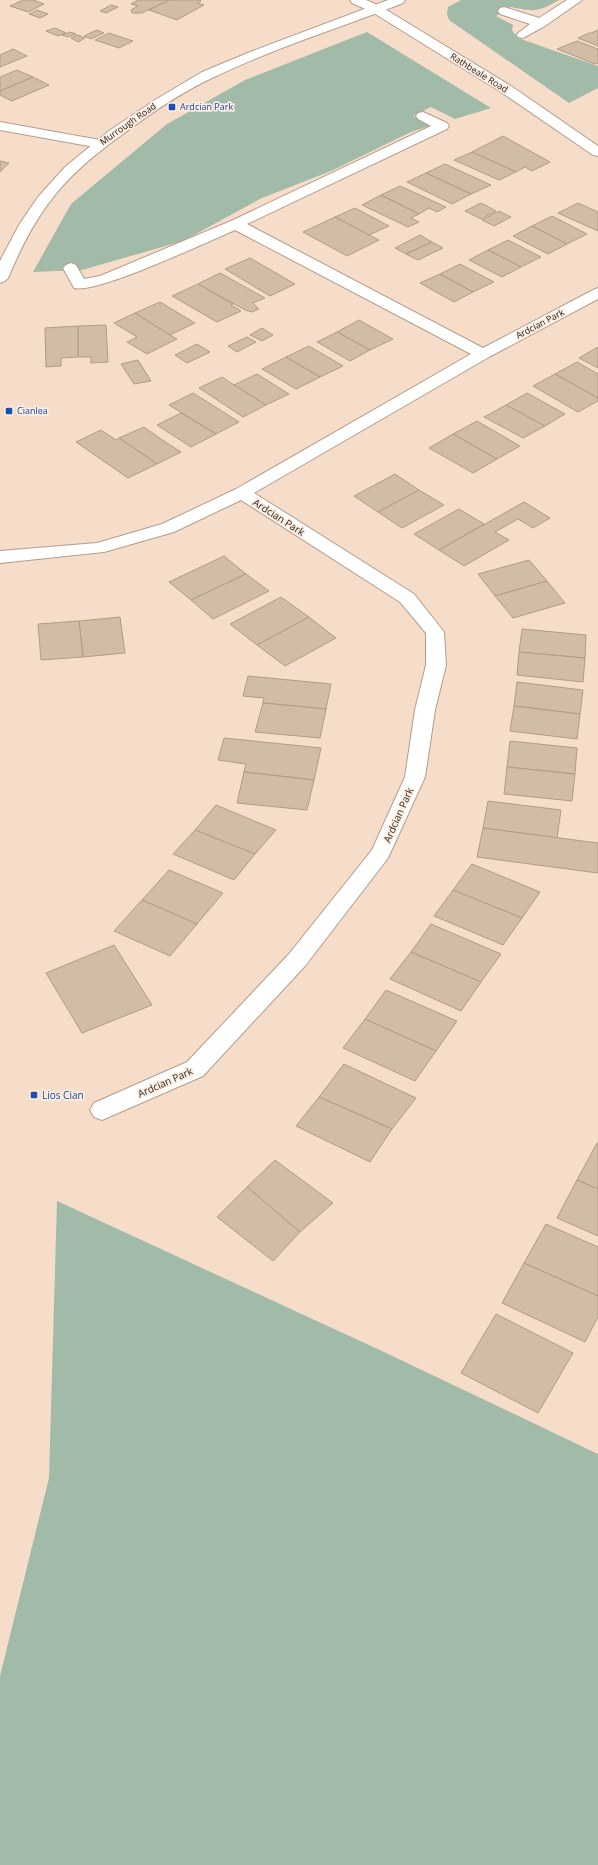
<svg xmlns="http://www.w3.org/2000/svg" width="598" height="1865" font-family="'Open Sans',sans-serif">
	<style>
		.green { fill: #a2baa8 }
		.building { fill: #d1bca6; stroke: #b09c87 }
		.lines { fill: none; stroke-linecap: round; stroke-linejoin: round }
		.minor-casing { stroke: #b39d8a; stroke-width: 2 }
		.tertiary-casing { stroke: #b39d8a; stroke-width: 2 }
		.secondary-casing { stroke: #b39d8a; stroke-width: 2 }
		.minor { fill: #fff; fill-rule: evenodd }
		.tertiary { fill: #fff; fill-rule: evenodd }
		.secondary { fill: #fff; fill-rule: evenodd }
		.transit-dot { fill: #1a4fb4; stroke: #fbede1; stroke-width: 1.5 }
		.labels { text-anchor: middle; stroke-width: 3.5; stroke-linejoin: round; paint-order: stroke }
		.far-street-label { font-size: 9px; fill: #271f17; stroke: #fbede1 }
		.far-transit-label { font-size: 9px; fill: #164399; stroke: #fbede1; text-anchor: start }
		.street-label { font-size: 10px; fill: #271f17; stroke: #fbede1 }
		.transit-label { font-size: 10px; fill: #164399; stroke: #fbede1; text-anchor: start }
	</style>
	<rect width="100%" height="100%" fill="#f6ddca"/>
	<g class="green">
		<path d="M461,0H559C538,12 535,12 511,7L496,16L513,25L512,30L518,38L598,66V88L569,103L449,20L447,14L448,7Z"/>
		<path d="M367,32L491,108L455,119L431,107L413,116L432,125L411,132L331,171L262,198L183,241L82,270L33,272L71,204L167,124L245,80Z"/>
		<path d="M57,1201L384,1352L598,1454V1865H0V1676L49,1478Z"/>
	</g>
	<g class="building">
		<path d="M23,0H33L44,4L28,12L10,6Z"/>
		<path d="M138,0H169L142,13H132L131,10L138,6L131,4Z"/>
		<path d="M169,0H199L201,1L197,3L204,5L177,20L149,10Z"/>
		<path d="M111,5L118,7L106,13L100,11Z"/>
		<path d="M37,10L48,14L40,18L29,14Z"/>
		<path d="M55,28L66,33L58,36L46,31Z"/>
		<path d="M97,30L104,33L91,39L84,36Z"/>
		<path d="M598,30V46L578,38L589,33H591Z"/>
		<path d="M70,32L76,34L68,37L62,35Z"/>
		<path d="M109,33L133,41L119,48L95,40Z"/>
		<path d="M78,35L85,38L78,42L71,38Z"/>
		<path d="M577,41L598,49V63L595,64L557,49Z"/>
		<path d="M13,49L27,56L0,67V55Z"/>
		<path d="M17,70L33,77L0,91V77Z"/>
		<path d="M33,77L49,85L12,101L0,95V91Z"/>
		<path d="M503,136L550,162L532,171L525,167L516,172L472,152Z"/>
		<path d="M472,152L516,172L499,180L454,160Z"/>
		<path d="M0,161L9,163L0,172Z"/>
		<path d="M445,164L491,185L471,194L426,173Z"/>
		<path d="M426,173L471,194L452,204L407,182Z"/>
		<path d="M400,186L446,207L437,212L429,208L419,214L381,195Z"/>
		<path d="M381,195L419,214L411,218L419,222L408,227L362,205Z"/>
		<path d="M481,203L496,211L481,219L465,211Z"/>
		<path d="M578,203L598,212V231L558,213Z"/>
		<path d="M355,208L389,226L369,235L335,217Z"/>
		<path d="M499,211L511,217L494,226L482,220Z"/>
		<path d="M552,216L587,234L567,244L532,226Z"/>
		<path d="M335,217L369,235L379,240L347,256L303,232Z"/>
		<path d="M532,226L567,244L548,254L513,236Z"/>
		<path d="M420,235L432,242L406,254L395,248Z"/>
		<path d="M508,240L541,257L521,267L488,250Z"/>
		<path d="M432,242L443,248L418,260L406,254Z"/>
		<path d="M488,250L521,267L502,277L469,260Z"/>
		<path d="M250,258L295,284L270,296L225,269Z"/>
		<path d="M460,264L494,282L473,292L440,274Z"/>
		<path d="M220,273L265,298L253,303L259,309L252,312L245,310L198,284Z"/>
		<path d="M440,274L473,292L454,302L420,283Z"/>
		<path d="M198,284L233,304L231,305L241,311L217,322L172,296Z"/>
		<path d="M160,302L195,323L170,335L135,313Z"/>
		<path d="M135,313L170,335L177,339L147,354L127,342L137,337L114,323Z"/>
		<path d="M359,320L393,339L370,350L337,332Z"/>
		<path d="M106,325L108,362L91,363V357H78V326Z"/>
		<path d="M78,326V357L61,358V366L46,367L45,328Z"/>
		<path d="M262,328L273,335L262,341L250,335Z"/>
		<path d="M337,332L370,350L350,361L317,342Z"/>
		<path d="M247,337L256,342L237,352L228,346Z"/>
		<path d="M197,344L210,352L187,363L175,355Z"/>
		<path d="M309,346L343,366L320,377L286,357Z"/>
		<path d="M598,347V368L579,358Z"/>
		<path d="M286,357L320,377L296,389L262,369Z"/>
		<path d="M138,360L151,381L134,384L121,364Z"/>
		<path d="M577,362L598,374V398L555,374Z"/>
		<path d="M257,374L289,394L266,405L234,385Z"/>
		<path d="M555,374L598,398V401L578,412L533,386Z"/>
		<path d="M222,377L234,385L266,405L243,417L199,388Z"/>
		<path d="M193,393L206,401L239,422L216,434L169,405Z"/>
		<path d="M527,393L565,414L545,426L506,405Z"/>
		<path d="M506,405L545,426L523,438L484,417Z"/>
		<path d="M181,413L216,434L191,447L157,425Z"/>
		<path d="M477,421L520,446L497,459L453,434Z"/>
		<path d="M144,427L161,439L181,452L157,464L119,438Z"/>
		<path d="M101,430L116,440L119,438L157,464L128,478L76,442Z"/>
		<path d="M453,434L497,459L473,473L429,448Z"/>
		<path d="M395,474L419,490L378,512L354,496Z"/>
		<path d="M419,490L444,505L402,528L378,512Z"/>
		<path d="M524,502L550,518L533,528L518,519L495,532L509,540L464,566L439,550Z"/>
		<path d="M459,509L484,524L439,550L414,534Z"/>
		<path d="M224,556L246,574L191,600L169,582Z"/>
		<path d="M529,560L547,581L495,596L478,574Z"/>
		<path d="M246,574L269,591L213,619L191,600Z"/>
		<path d="M547,581L565,603L513,618L495,596Z"/>
		<path d="M281,597L309,617L257,645L230,624Z"/>
		<path d="M120,617L125,653L83,657L79,621Z"/>
		<path d="M309,617L336,638L285,666L257,645Z"/>
		<path d="M79,621L83,657L41,660L38,624Z"/>
		<path d="M522,629L586,635L585,658L519,652Z"/>
		<path d="M519,652L585,658L583,682L517,675Z"/>
		<path d="M248,676L331,684L326,709L263,703L264,698L243,696Z"/>
		<path d="M517,682L583,690L580,714L514,706Z"/>
		<path d="M263,703L326,709L320,738L255,732Z"/>
		<path d="M514,706L580,714L577,739L510,731Z"/>
		<path d="M224,738L321,748L314,780L244,772L246,764L218,760Z"/>
		<path d="M510,741L577,748L575,774L507,767Z"/>
		<path d="M507,767L575,774L572,801L504,794Z"/>
		<path d="M244,772L314,780L307,810L237,803Z"/>
		<path d="M488,801L561,810L557,838L483,828Z"/>
		<path d="M216,805L276,830L255,854L195,830Z"/>
		<path d="M483,828L598,843V873L477,857Z"/>
		<path d="M195,830L255,854L234,880L173,854Z"/>
		<path d="M472,864L540,892L522,918L453,890Z"/>
		<path d="M169,870L223,893L197,924L142,900Z"/>
		<path d="M453,890L522,918L503,945L434,916Z"/>
		<path d="M142,900L197,924L170,956L114,931Z"/>
		<path d="M431,924L501,954L481,982L411,952Z"/>
		<path d="M114,945L152,1005L82,1033L46,973Z"/>
		<path d="M411,952L481,982L461,1011L390,979Z"/>
		<path d="M386,990L457,1021L436,1051L365,1019Z"/>
		<path d="M365,1019L436,1051L415,1081L343,1048Z"/>
		<path d="M344,1064L416,1098L392,1129L319,1097Z"/>
		<path d="M319,1097L392,1129L370,1162L296,1126Z"/>
		<path d="M597,1143H598V1189L577,1180Z"/>
		<path d="M275,1160L333,1203L300,1232L247,1187Z"/>
		<path d="M577,1180L598,1189V1236L557,1218Z"/>
		<path d="M247,1187L300,1232L273,1261L217,1217Z"/>
		<path d="M546,1224L598,1247V1296L524,1263Z"/>
		<path d="M524,1263L598,1296V1317L585,1342L502,1303Z"/>
		<path d="M496,1314L573,1353L538,1413L461,1373Z"/>
	</g>
	<g class="lines">
		<g class="minor-casing">
			<g id="minor">
				<path d="M567,0H582L545,26L523,38L518,37L517,34L530,24L500,14L498,11L500,8L504,7L539,18Z"/>
				<path d="M423,112L447,123L449,126L447,129L247,224L483,348L593,290L598,288V299L489,357L254,493L414,594L444,632L446,665L435,710L425,777L388,858L305,966L203,1076L102,1120L94,1117L90,1110L94,1103L187,1062L289,954L372,850L405,777L415,710L426,665V633L400,602L241,500L174,532L104,552L0,563V551L97,543L162,524L236,489L471,354L235,230C207,242 97,294 74,288L63,268L66,265L71,263L76,265L84,279L100,276L231,221L431,126L418,119L416,116L418,113Z"/>
				<path d="M0,122L100,140L105,141L107,144L105,147L100,148L0,130Z"/>
			</g>
		</g>
		<g class="tertiary-casing">
			<path id="tertiary" d="M388,0H405L403,3C340,28 274,48 212,78C180,93 151,113 123,134C95,154 68,176 48,204C31,227 19,252 8,278L5,281L0,283V261L19,225L38,197L65,167L109,131L155,100L202,72L250,52Z"/>
		</g>
		<g class="secondary-casing">
			<path id="secondary" d="M350,0H366L380,6L511,86L598,146V156L593,155L501,92L372,12L352,3Z"/>
		</g>
		<use href="#minor" class="minor"/>
		<use href="#tertiary" class="tertiary"/>
		<use href="#secondary" class="secondary"/>
	</g>
	<g class="transit-dot">
		<rect x="168" y="103" width="8" height="8" rx="2"/>
		<rect x="5" y="407" width="8" height="8" rx="2"/>
		<rect x="30" y="1091" width="8" height="8" rx="2"/>
	</g>
	<g class="labels">
		<g class="far-street-label">
			<text transform="translate(479 73) rotate(32)" y="3">Rathbeale Road</text>
			<text transform="translate(128 124) rotate(-35)" y="3">Murrough Road</text>
			<text transform="translate(540 324) rotate(-28)" y="3">Ardcian Park</text>
		</g>
		<g class="far-transit-label">
			<text x="180" y="110">Ardcian Park</text>
			<text x="17" y="414">Cianlea</text>
		</g>
		<g class="street-label">
			<text transform="translate(279 517) rotate(33)" y="4">Ardcian Park</text>
			<text transform="translate(398 815) rotate(-66)" y="4">Ardcian Park</text>
			<text transform="translate(165 1082) rotate(-24)" y="4">Ardcian Park</text>
		</g>
		<g class="transit-label">
			<text x="42" y="1099">Lios Cian</text>
		</g>
	</g>
</svg>
